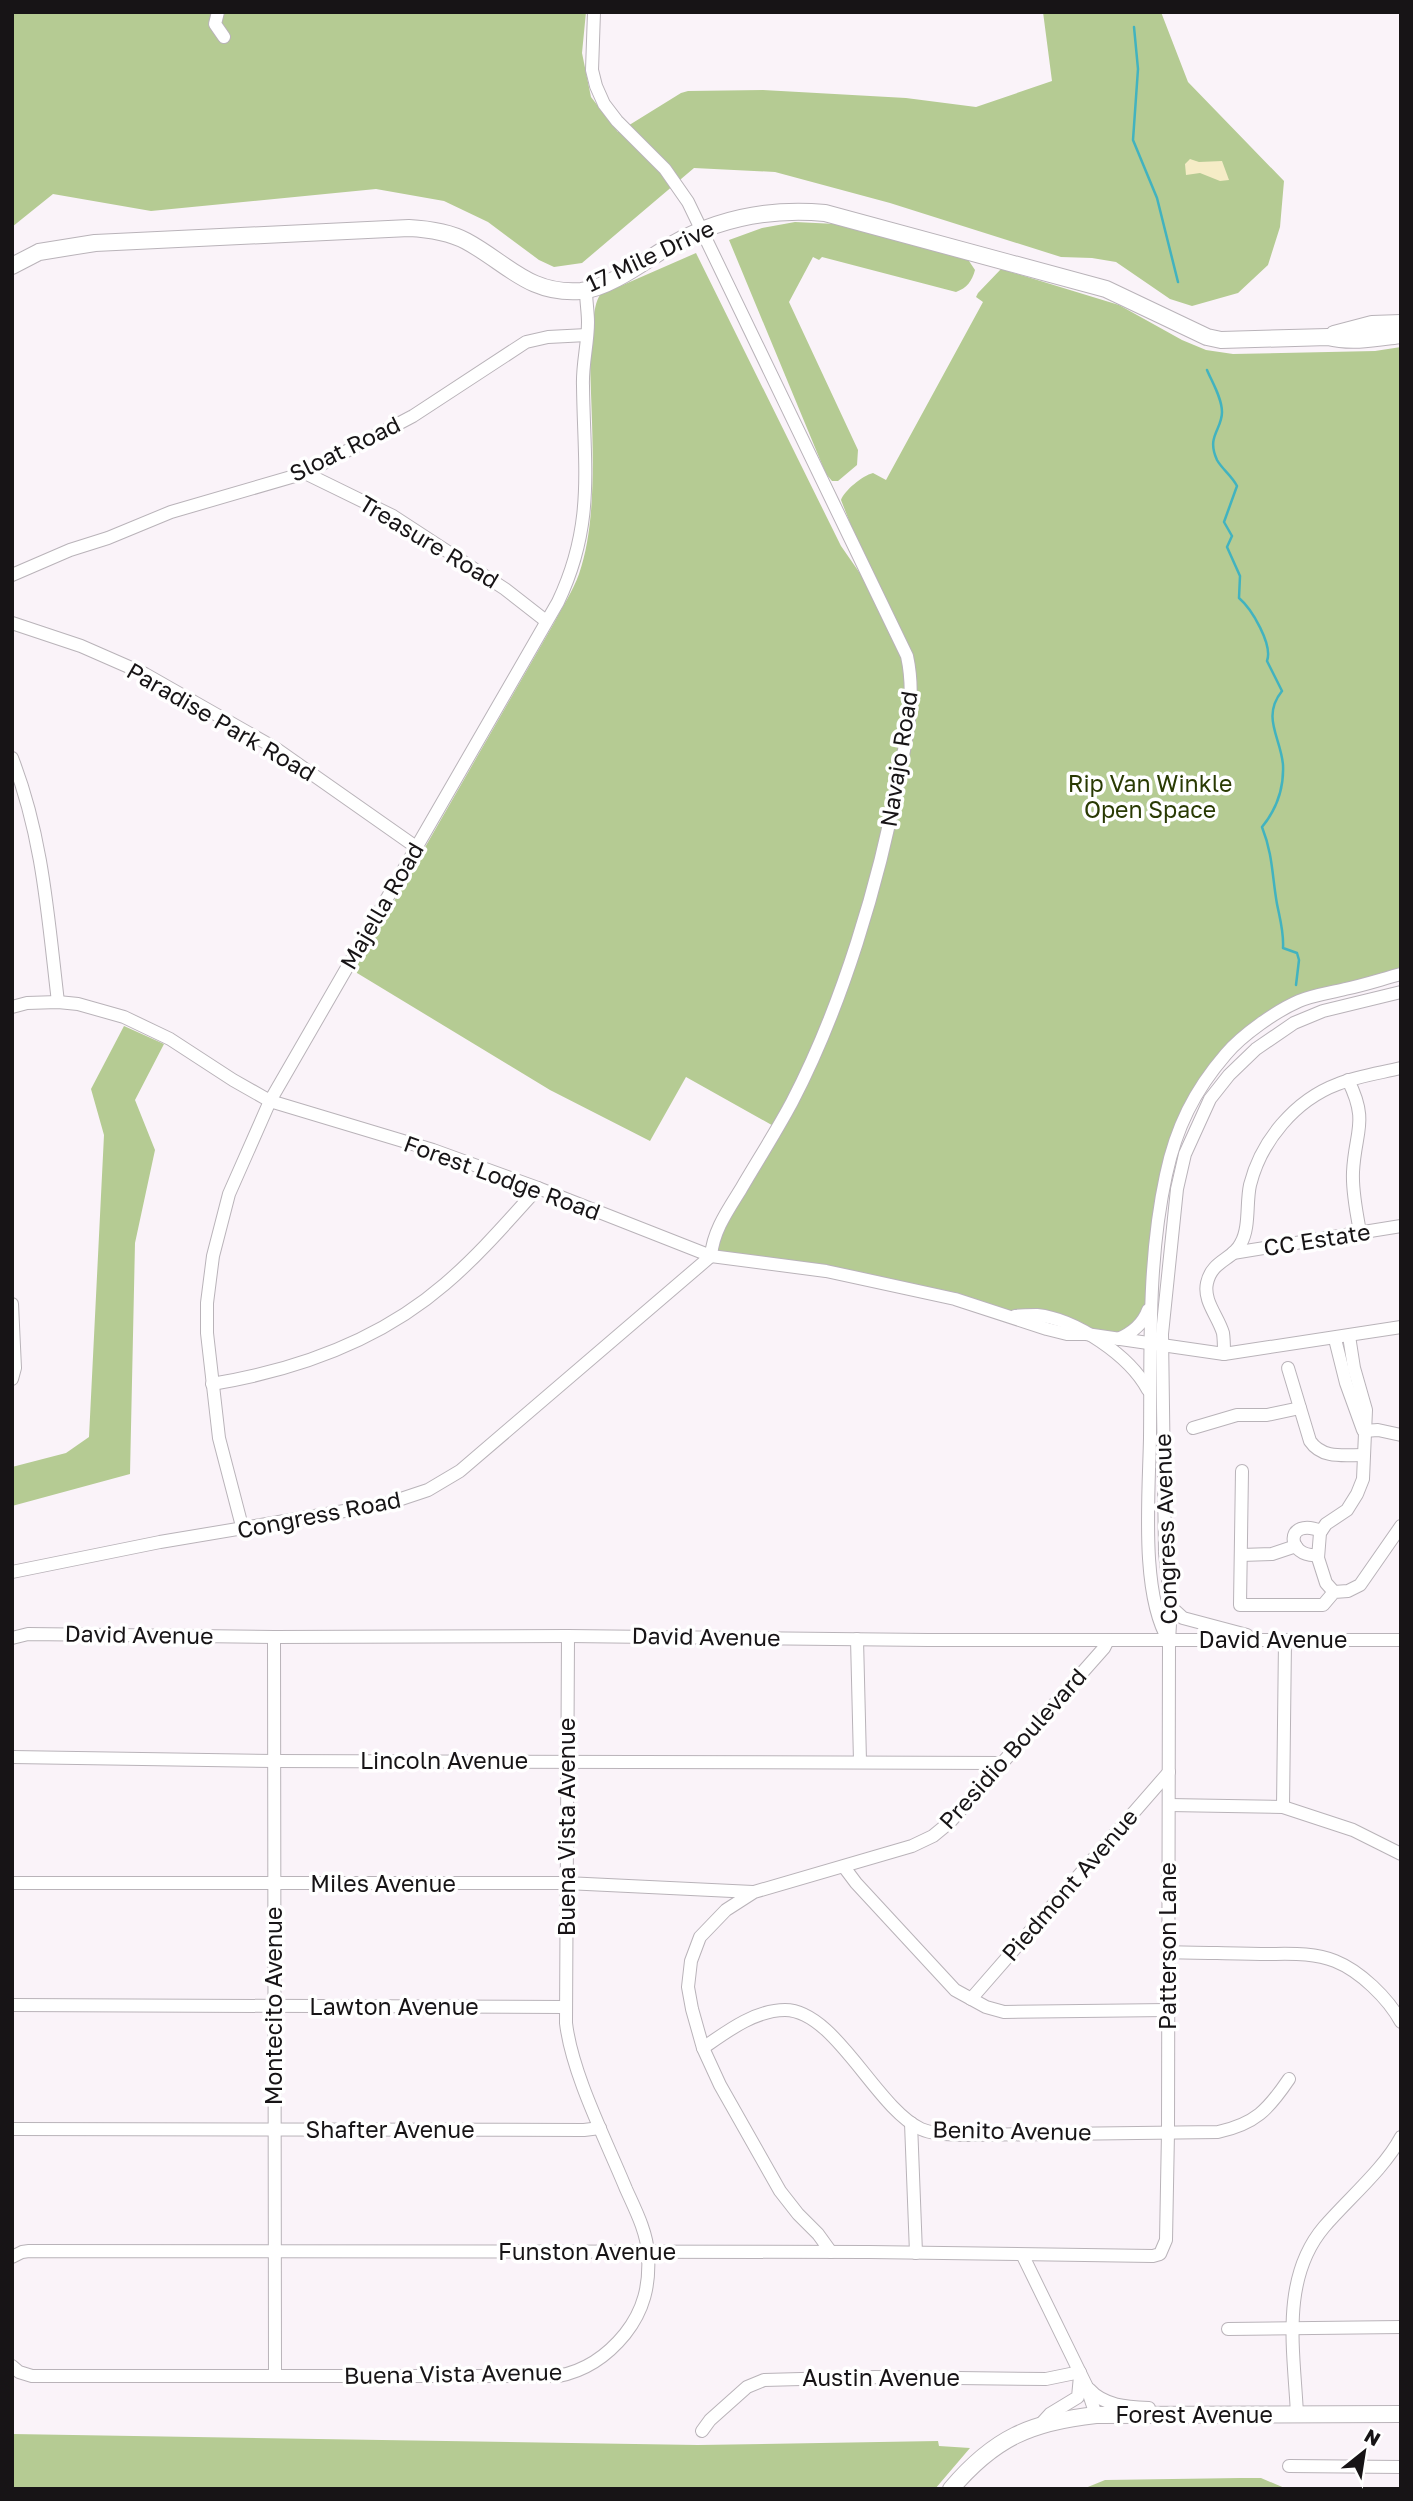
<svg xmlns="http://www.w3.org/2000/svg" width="1413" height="2501" font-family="'Golos Text',sans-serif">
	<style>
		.green { fill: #b5cb93 }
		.sand { fill: #f5ecc6 }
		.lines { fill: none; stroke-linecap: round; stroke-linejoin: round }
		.stream { stroke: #42b3bf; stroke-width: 2.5 }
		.minor-casing { stroke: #b9b3b9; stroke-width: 14 }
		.major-casing { stroke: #b9b3b9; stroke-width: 18 }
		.minor { stroke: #fff; stroke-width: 12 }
		.major { stroke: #fff; stroke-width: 16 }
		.labels { text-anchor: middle; stroke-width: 7; stroke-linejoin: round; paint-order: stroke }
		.street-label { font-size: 23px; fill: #171416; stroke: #fff }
		.park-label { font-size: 23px; fill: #293a03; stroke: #fff }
	</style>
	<rect width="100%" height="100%" fill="#faf3f9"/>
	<g class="green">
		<path d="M12,12H586L582,53L591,97L618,132L681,93L688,91L763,90L906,98L976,107L1052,81L1043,12H1161L1188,82L1284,181L1280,227L1268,265L1238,293L1192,306L1170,299L1116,262L1092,258L1061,257L890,203L775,172L694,168L582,263L554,267L539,260L488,222L444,201L376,189L151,211L53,194L12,227Z"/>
		<path d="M795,222L836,224L967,258L975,270C972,281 967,288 956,292L822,257L819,260L813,257L789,302L858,450L857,465L838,481H832L826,474L729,240L762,228Z"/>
		<path d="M696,253L841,546L882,605L841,500C845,490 862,476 873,473L886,480L983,302L976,297L978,293L1001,269L1119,305L1182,340L1206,350L1233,354L1375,351L1401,347V974L1312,997L1227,1053L1175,1143L1150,1299L1126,1336L1008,1316L955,1299L711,1256L777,1128L686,1077L650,1141L550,1090L357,973L355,969L554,623C562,607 573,591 579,574C600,514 591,423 590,358C594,340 591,308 600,295Z"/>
		<path d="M124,1026L164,1044L135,1100L155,1150L135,1243L130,1474L12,1506V1467L66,1453L89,1437L104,1135L91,1089Z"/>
		<path d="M12,2434L698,2445L938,2441L939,2446L970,2448L935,2489H12Z"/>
		<path d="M1240,2478H1261L1287,2489H1083L1105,2480Z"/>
	</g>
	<path class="sand" d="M1190,159L1199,162L1222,161L1229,180L1220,181L1200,173L1186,175L1185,164Z"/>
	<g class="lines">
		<g class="stream">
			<path d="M1134,27L1138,69L1133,140L1157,198L1178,282"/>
			<path d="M1207,370C1212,382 1222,398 1222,412C1222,430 1206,436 1217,460C1222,469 1232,476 1237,486L1224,522L1232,536L1227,547L1240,576L1239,598C1252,609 1273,645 1267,661L1282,691C1261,717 1281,738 1283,765C1284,788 1276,810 1262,827C1273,855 1272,876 1277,904C1280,919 1284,932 1283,948L1297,953L1299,960L1296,985"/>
		</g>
		<g class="minor-casing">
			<g id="minor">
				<path d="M218,12L215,24L224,37"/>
				<path d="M305,473L393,516L505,589L546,621"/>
				<path d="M12,575L70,550L108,538L171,512L305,473L413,416L526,342L548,337L587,335"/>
				<path d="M12,623L81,646L145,674L275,748L416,847"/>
				<path d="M12,758C43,837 48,918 58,1002"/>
				<path d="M12,1007L27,1003L58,1002L78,1004L124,1017L170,1039L233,1080L270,1101L433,1150L538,1188L711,1256L826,1271L955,1299L1047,1329L1067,1334H1086L1224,1354L1401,1327"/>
				<path d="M1348,1080C1369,1122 1355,1131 1353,1172C1352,1193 1357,1213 1360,1233"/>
				<path d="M1233,1253L1401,1226"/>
				<path d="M12,1304L15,1368L12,1379"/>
				<path d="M1015,1316C1022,1315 1030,1315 1037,1315C1076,1319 1130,1356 1148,1390"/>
				<path d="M1118,1339C1132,1333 1143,1324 1148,1310"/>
				<path d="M1335,1339L1346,1383L1363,1430"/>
				<path d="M1224,1354C1224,1347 1224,1340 1223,1333C1218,1316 1203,1301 1207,1283C1212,1260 1233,1260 1241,1243C1250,1227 1246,1203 1250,1185C1261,1141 1295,1100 1338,1084C1358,1076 1380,1073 1401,1068"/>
				<path d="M1288,1368L1310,1441C1322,1459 1344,1455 1363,1455"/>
				<path d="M212,1384C297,1370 379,1341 445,1284C479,1255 508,1221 538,1188"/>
				<path d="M1193,1428L1237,1415H1267L1300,1408"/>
				<path d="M1364,1431L1378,1430L1401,1435"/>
				<path d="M1242,1471L1240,1605H1323L1334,1592L1348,1591L1360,1585L1401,1526"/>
				<path d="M243,1530L219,1438L207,1333V1303L213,1256L229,1194L270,1101L558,602C595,524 584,468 583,386C582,365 588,344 588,322C588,312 586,301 586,290"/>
				<path d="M1241,1555L1272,1554L1296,1546"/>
				<path d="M1318,1555C1285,1558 1285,1516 1321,1531"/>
				<path d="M12,1572L160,1542L386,1504L428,1490L460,1471L711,1256C713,1231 728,1210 741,1189C758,1160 776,1132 792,1102C842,1006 879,883 899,776C907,736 916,697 907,656L688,202L665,169L617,121L604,104L596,86L592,70L594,12"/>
				<path d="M1334,1592L1326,1583L1318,1558L1320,1533L1326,1524L1347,1510L1357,1494L1363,1479L1366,1410L1354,1368L1349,1336"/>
				<path d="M1171,1607L1183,1618L1247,1635"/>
				<path d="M274,1637L275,2375"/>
				<path d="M12,1638L28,1634L274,1637L568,1636L928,1640H1401"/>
				<path d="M857,1639L860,1761"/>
				<path d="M1169,1641C1140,1594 1149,1494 1150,1438C1151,1350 1147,1262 1166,1175C1176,1128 1194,1091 1226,1054C1242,1035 1276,1011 1299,1001C1313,995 1329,993 1345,989C1364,985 1382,979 1401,974"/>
				<path d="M12,1757L274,1761L1002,1763"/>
				<path d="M1169,1805L1283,1807L1353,1830L1401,1854"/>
				<path d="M1283,1807L1285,1641"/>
				<path d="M844,1867L856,1883L955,1990L986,2007L1004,2012L1168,2010"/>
				<path d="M12,1883H566L753,1892"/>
				<path d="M1169,1952C1201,1953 1233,1953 1265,1954C1288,1954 1313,1952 1335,1961C1360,1971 1388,1998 1401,2022"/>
				<path d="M971,1999L1169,1772"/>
				<path d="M12,2005L566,2007"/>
				<path d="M703,2048C726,2032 755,2010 785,2010C835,2010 876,2108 921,2129C934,2135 950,2134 964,2135L1218,2132C1255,2124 1268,2110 1289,2079"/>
				<path d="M911,2123L916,2253"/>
				<path d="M12,2129L584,2130L600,2128"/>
				<path d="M831,2252L818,2234L798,2214L780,2191L720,2085L703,2048L692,2009L688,1987L691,1961L700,1937L726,1910L754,1892L912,1846L933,1836L950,1822L1104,1648L1108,1640"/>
				<path d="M1023,2256L1086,2385L1096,2415"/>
				<path d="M12,2257L22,2252L29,2251L869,2252L1153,2256L1160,2254L1166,2240L1168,2132L1169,1641L1171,1607L1165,1553L1162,1334L1177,1189L1185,1154L1210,1099L1229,1075L1256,1049L1294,1023L1323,1011L1401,992"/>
				<path d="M1228,2329L1401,2327"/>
				<path d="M12,2366L19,2372L32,2376H558C585,2371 608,2355 625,2334C644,2310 650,2285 648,2254C647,2232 635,2209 626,2189C606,2140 572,2074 566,2023L568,1636"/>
				<path d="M1089,2389C1104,2406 1127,2407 1149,2408"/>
				<path d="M1297,2414C1294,2351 1280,2279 1324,2227C1348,2199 1384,2169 1401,2137"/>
				<path d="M1040,2425L1050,2414L1078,2397L1080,2376"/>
				<path d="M702,2431L710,2420L747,2387L764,2380L875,2377L1046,2379L1080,2372"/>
				<path d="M1289,2466L1401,2467"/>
			</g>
		</g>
		<g class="major-casing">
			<g id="major">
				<path d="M12,266L39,252L95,243L409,228C428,229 449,232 466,241C507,263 529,295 581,291C610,288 646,260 671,245C719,218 771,208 825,213L1106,289L1207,337L1221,340L1328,337C1352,343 1377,338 1401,335"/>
				<path d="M1334,334L1372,324L1401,323"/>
				<path d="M951,2489C994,2438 1031,2422 1096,2415L1401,2414"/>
			</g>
		</g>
		<use href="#minor" class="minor"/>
		<use href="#major" class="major"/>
	</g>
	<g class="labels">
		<g class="street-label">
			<text transform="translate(650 256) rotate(-25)" y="8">17 Mile Drive</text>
			<text transform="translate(345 449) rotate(-26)" y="8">Sloat Road</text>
			<text transform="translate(429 542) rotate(31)" y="8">Treasure Road</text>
			<text transform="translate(221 722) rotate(30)" y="8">Paradise Park Road</text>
			<text transform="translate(899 759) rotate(-81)" y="8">Navajo Road</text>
			<text transform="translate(382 906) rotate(-60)" y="8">Majella Road</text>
			<text transform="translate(502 1178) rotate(20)" y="8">Forest Lodge Road</text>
			<text transform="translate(1317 1240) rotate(-9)" y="8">CC Estate</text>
			<text transform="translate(319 1515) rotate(-11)" y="8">Congress Road</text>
			<text transform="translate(1166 1529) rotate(-92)" y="8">Congress Avenue</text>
			<text transform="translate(139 1635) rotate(1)" y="8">David Avenue</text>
			<text transform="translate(706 1637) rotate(1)" y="8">David Avenue</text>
			<text x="1273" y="1648">David Avenue</text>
			<text transform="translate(1013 1749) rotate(-48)" y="8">Presidio Boulevard</text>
			<text x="444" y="1769">Lincoln Avenue</text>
			<text transform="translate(567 1827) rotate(-90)" y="8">Buena Vista Avenue</text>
			<text x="383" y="1892">Miles Avenue</text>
			<text transform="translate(1070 1885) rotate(-49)" y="8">Piedmont Avenue</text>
			<text transform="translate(1168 1946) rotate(-90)" y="8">Patterson Lane</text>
			<text transform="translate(274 2006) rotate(-90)" y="8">Montecito Avenue</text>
			<text x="394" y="2015">Lawton Avenue</text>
			<text x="390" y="2138">Shafter Avenue</text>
			<text transform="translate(1012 2131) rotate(1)" y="8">Benito Avenue</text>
			<text x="587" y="2260">Funston Avenue</text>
			<text transform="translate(453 2374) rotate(-1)" y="8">Buena Vista Avenue</text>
			<text x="881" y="2386">Austin Avenue</text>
			<text x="1194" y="2423">Forest Avenue</text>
		</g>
		<g class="park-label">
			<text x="1150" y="792">Rip Van Winkle<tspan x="1150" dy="26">Open Space</tspan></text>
		</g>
	</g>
	<rect width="1413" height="2501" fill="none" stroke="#171416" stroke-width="28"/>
	<g transform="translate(1364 2452) rotate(30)" stroke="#ffffff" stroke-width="5" paint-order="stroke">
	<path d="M0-5L12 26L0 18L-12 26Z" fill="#171416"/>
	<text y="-10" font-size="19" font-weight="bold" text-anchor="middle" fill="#171416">N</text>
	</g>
</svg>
